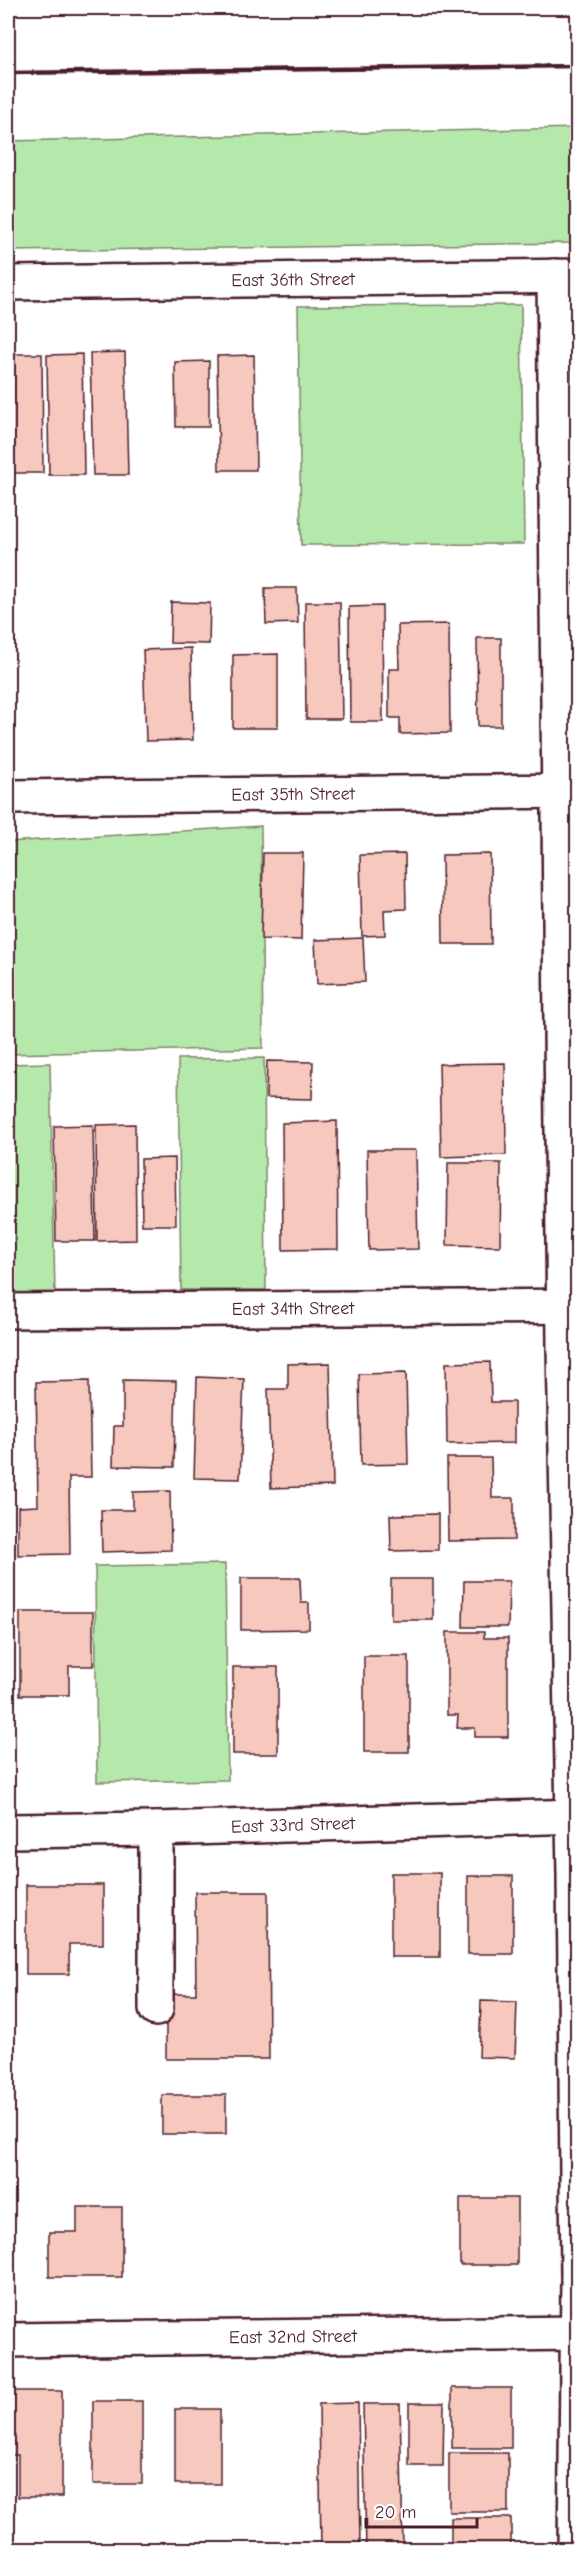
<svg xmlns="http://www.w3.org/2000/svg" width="585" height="2557" font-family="'Comic Neue',sans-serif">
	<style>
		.green { fill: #b4e9ab; stroke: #7f846b; stroke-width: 1.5 }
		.building { fill: #f7c8be; stroke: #4a1f2b; stroke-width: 1.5 }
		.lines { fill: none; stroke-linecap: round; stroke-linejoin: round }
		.minor-casing { stroke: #4a1f2b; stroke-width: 38 }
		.minor { stroke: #fff; stroke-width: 33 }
		.rail { stroke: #4a1f2b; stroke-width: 4.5 }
		.labels { text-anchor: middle; stroke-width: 4.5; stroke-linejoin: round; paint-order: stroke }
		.street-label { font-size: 18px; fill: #4a1f2b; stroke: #fff }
	</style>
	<rect width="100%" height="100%" fill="#fff"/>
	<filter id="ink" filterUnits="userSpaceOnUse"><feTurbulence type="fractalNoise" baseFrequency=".0167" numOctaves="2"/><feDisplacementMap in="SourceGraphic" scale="12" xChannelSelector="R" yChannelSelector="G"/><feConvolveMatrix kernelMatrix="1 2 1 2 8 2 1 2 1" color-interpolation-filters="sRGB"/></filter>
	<g filter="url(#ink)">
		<g class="green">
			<path d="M577,128V243L8,251V141Z"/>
			<path d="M521,305L524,544L301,545L298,306Z"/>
			<path d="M261,826L263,1048L8,1054V842Z"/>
			<path d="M264,1058L266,1290H181L178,1059Z"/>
			<path d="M50,1063L55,1294L13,1295L8,1064Z"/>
			<path d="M225,1564L228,1780L97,1782L95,1566Z"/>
		</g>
		<g class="building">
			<path d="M125,352L128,475H93L90,353Z"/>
			<path d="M8,354H42L43,473H8Z"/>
			<path d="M82,354L84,475H49L47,355Z"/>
			<path d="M254,355L256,470H219L217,356Z"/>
			<path d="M209,361V427H176L175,362Z"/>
			<path d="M265,588H297L298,623L266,624Z"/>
			<path d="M171,602L210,603L209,644L170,643Z"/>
			<path d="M305,602H340L342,719H306Z"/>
			<path d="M382,606L383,722H350L349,607Z"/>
			<path d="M449,624L450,733L400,734V718H389V669H399L398,625Z"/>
			<path d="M477,638H501V726H478Z"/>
			<path d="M191,648L193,740L146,741L143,650Z"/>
			<path d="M278,654V728H233V655Z"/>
			<path d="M263,853H303L301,940L261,939Z"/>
			<path d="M405,854L406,909L384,910L385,935L362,936L360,855Z"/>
			<path d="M490,854L491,944H443L442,855Z"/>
			<path d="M363,938L365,982L317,984L315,940Z"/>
			<path d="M267,1061L313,1062L312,1099L266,1098Z"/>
			<path d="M505,1063L506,1155L441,1157L439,1064Z"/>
			<path d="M337,1121L338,1249L283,1250L282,1123Z"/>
			<path d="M135,1124L136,1240L97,1241L96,1125Z"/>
			<path d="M93,1125L95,1241H56L54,1126Z"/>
			<path d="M367,1150H416L418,1249L369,1250Z"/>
			<path d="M175,1158L176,1225H142L141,1159Z"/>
			<path d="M448,1163H501L500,1246L447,1245Z"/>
			<path d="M490,1362L491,1402H514V1443L447,1444L446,1363Z"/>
			<path d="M330,1363L333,1486L271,1488L268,1389H288V1364Z"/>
			<path d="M406,1373L408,1464L361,1465L359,1374Z"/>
			<path d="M197,1377L244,1379L240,1479L194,1478Z"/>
			<path d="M123,1380L176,1381L174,1467L113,1466L114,1426H123Z"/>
			<path d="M89,1381L91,1477H69L70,1554L18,1555V1507L38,1506L36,1382Z"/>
			<path d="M447,1458H491L492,1498H514V1540L448,1541Z"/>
			<path d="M170,1491L171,1550L102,1552L101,1510H133V1492Z"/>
			<path d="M438,1514V1550L391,1551L390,1515Z"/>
			<path d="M241,1578H300L301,1603H309V1629L241,1630Z"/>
			<rect x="391" y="1579" width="42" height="41"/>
			<path d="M464,1581H509L508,1627H463Z"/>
			<path d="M20,1612H93V1666H69V1695H20Z"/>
			<path d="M447,1632H484V1638H508V1737H475V1728H457L458,1715H447Z"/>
			<rect x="364" y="1656" width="45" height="96"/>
			<rect x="233" y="1667" width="45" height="87"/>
			<rect x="8" y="1683" width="4" height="72"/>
			<rect x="391" y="1873" width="49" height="84"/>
			<rect x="468" y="1876" width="45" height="78"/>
			<path d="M26,1885H103V1944H69V1974H26Z"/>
			<path d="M195,1892H268L269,2059H166V1994H196Z"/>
			<rect x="8" y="1898" width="2" height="60"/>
			<path d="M481,2001L517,2002L515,2058L479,2057Z"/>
			<rect x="162" y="2095" width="64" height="39"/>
			<rect x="460" y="2198" width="57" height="67"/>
			<path d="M77,2207H122V2277H49V2232H77Z"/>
			<rect x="452" y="2388" width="59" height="60"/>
			<path d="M13,2391H62V2497H18V2455H8V2412H13Z"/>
			<rect x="93" y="2401" width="49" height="83"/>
			<path d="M358,2403L360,2549H321L319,2404Z"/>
			<path d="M409,2403H444L443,2466H409Z"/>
			<path d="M363,2404H400L403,2549L366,2550Z"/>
			<rect x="175" y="2409" width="45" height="75"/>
			<rect x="449" y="2453" width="59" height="59"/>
			<rect x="451" y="2518" width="60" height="32"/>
		</g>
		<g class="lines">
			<g class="minor-casing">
				<g id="minor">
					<path d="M554,276L564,1347L574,1874L578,2277"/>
					<path id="s1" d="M8,283L578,276"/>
					<path id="s2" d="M8,797L578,791"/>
					<path id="s3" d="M8,1311L578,1306"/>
					<path d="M156,1829V2009"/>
					<path id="s4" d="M8,1831L156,1829L578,1816"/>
					<path id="s5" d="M8,2340L578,2333"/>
					<path d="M575,2550L578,2280"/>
				</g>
			</g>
			<use href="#minor" class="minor"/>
			<path class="rail" d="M8,73L578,66"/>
		</g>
	</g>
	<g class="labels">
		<g class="street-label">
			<text dy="6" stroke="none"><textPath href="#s1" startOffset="285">East 36th Street</textPath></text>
			<text dy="6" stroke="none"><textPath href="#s2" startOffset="285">East 35th Street</textPath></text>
			<text dy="6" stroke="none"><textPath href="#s3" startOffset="285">East 34th Street</textPath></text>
			<text dy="6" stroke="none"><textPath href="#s4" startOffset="285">East 33rd Street</textPath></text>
			<text dy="6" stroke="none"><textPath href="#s5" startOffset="285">East 32nd Street</textPath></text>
		</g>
	</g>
	<rect width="585" height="2557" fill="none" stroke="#fff" stroke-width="30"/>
	<rect x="15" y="15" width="555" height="2527" fill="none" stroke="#4a1f2b" stroke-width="2" filter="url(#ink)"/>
	<path d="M366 2518v9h111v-9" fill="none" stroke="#4a1f2b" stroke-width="3"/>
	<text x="375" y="2518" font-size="18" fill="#4a1f2b" stroke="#ffffff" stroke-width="4.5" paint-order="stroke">20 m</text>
</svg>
